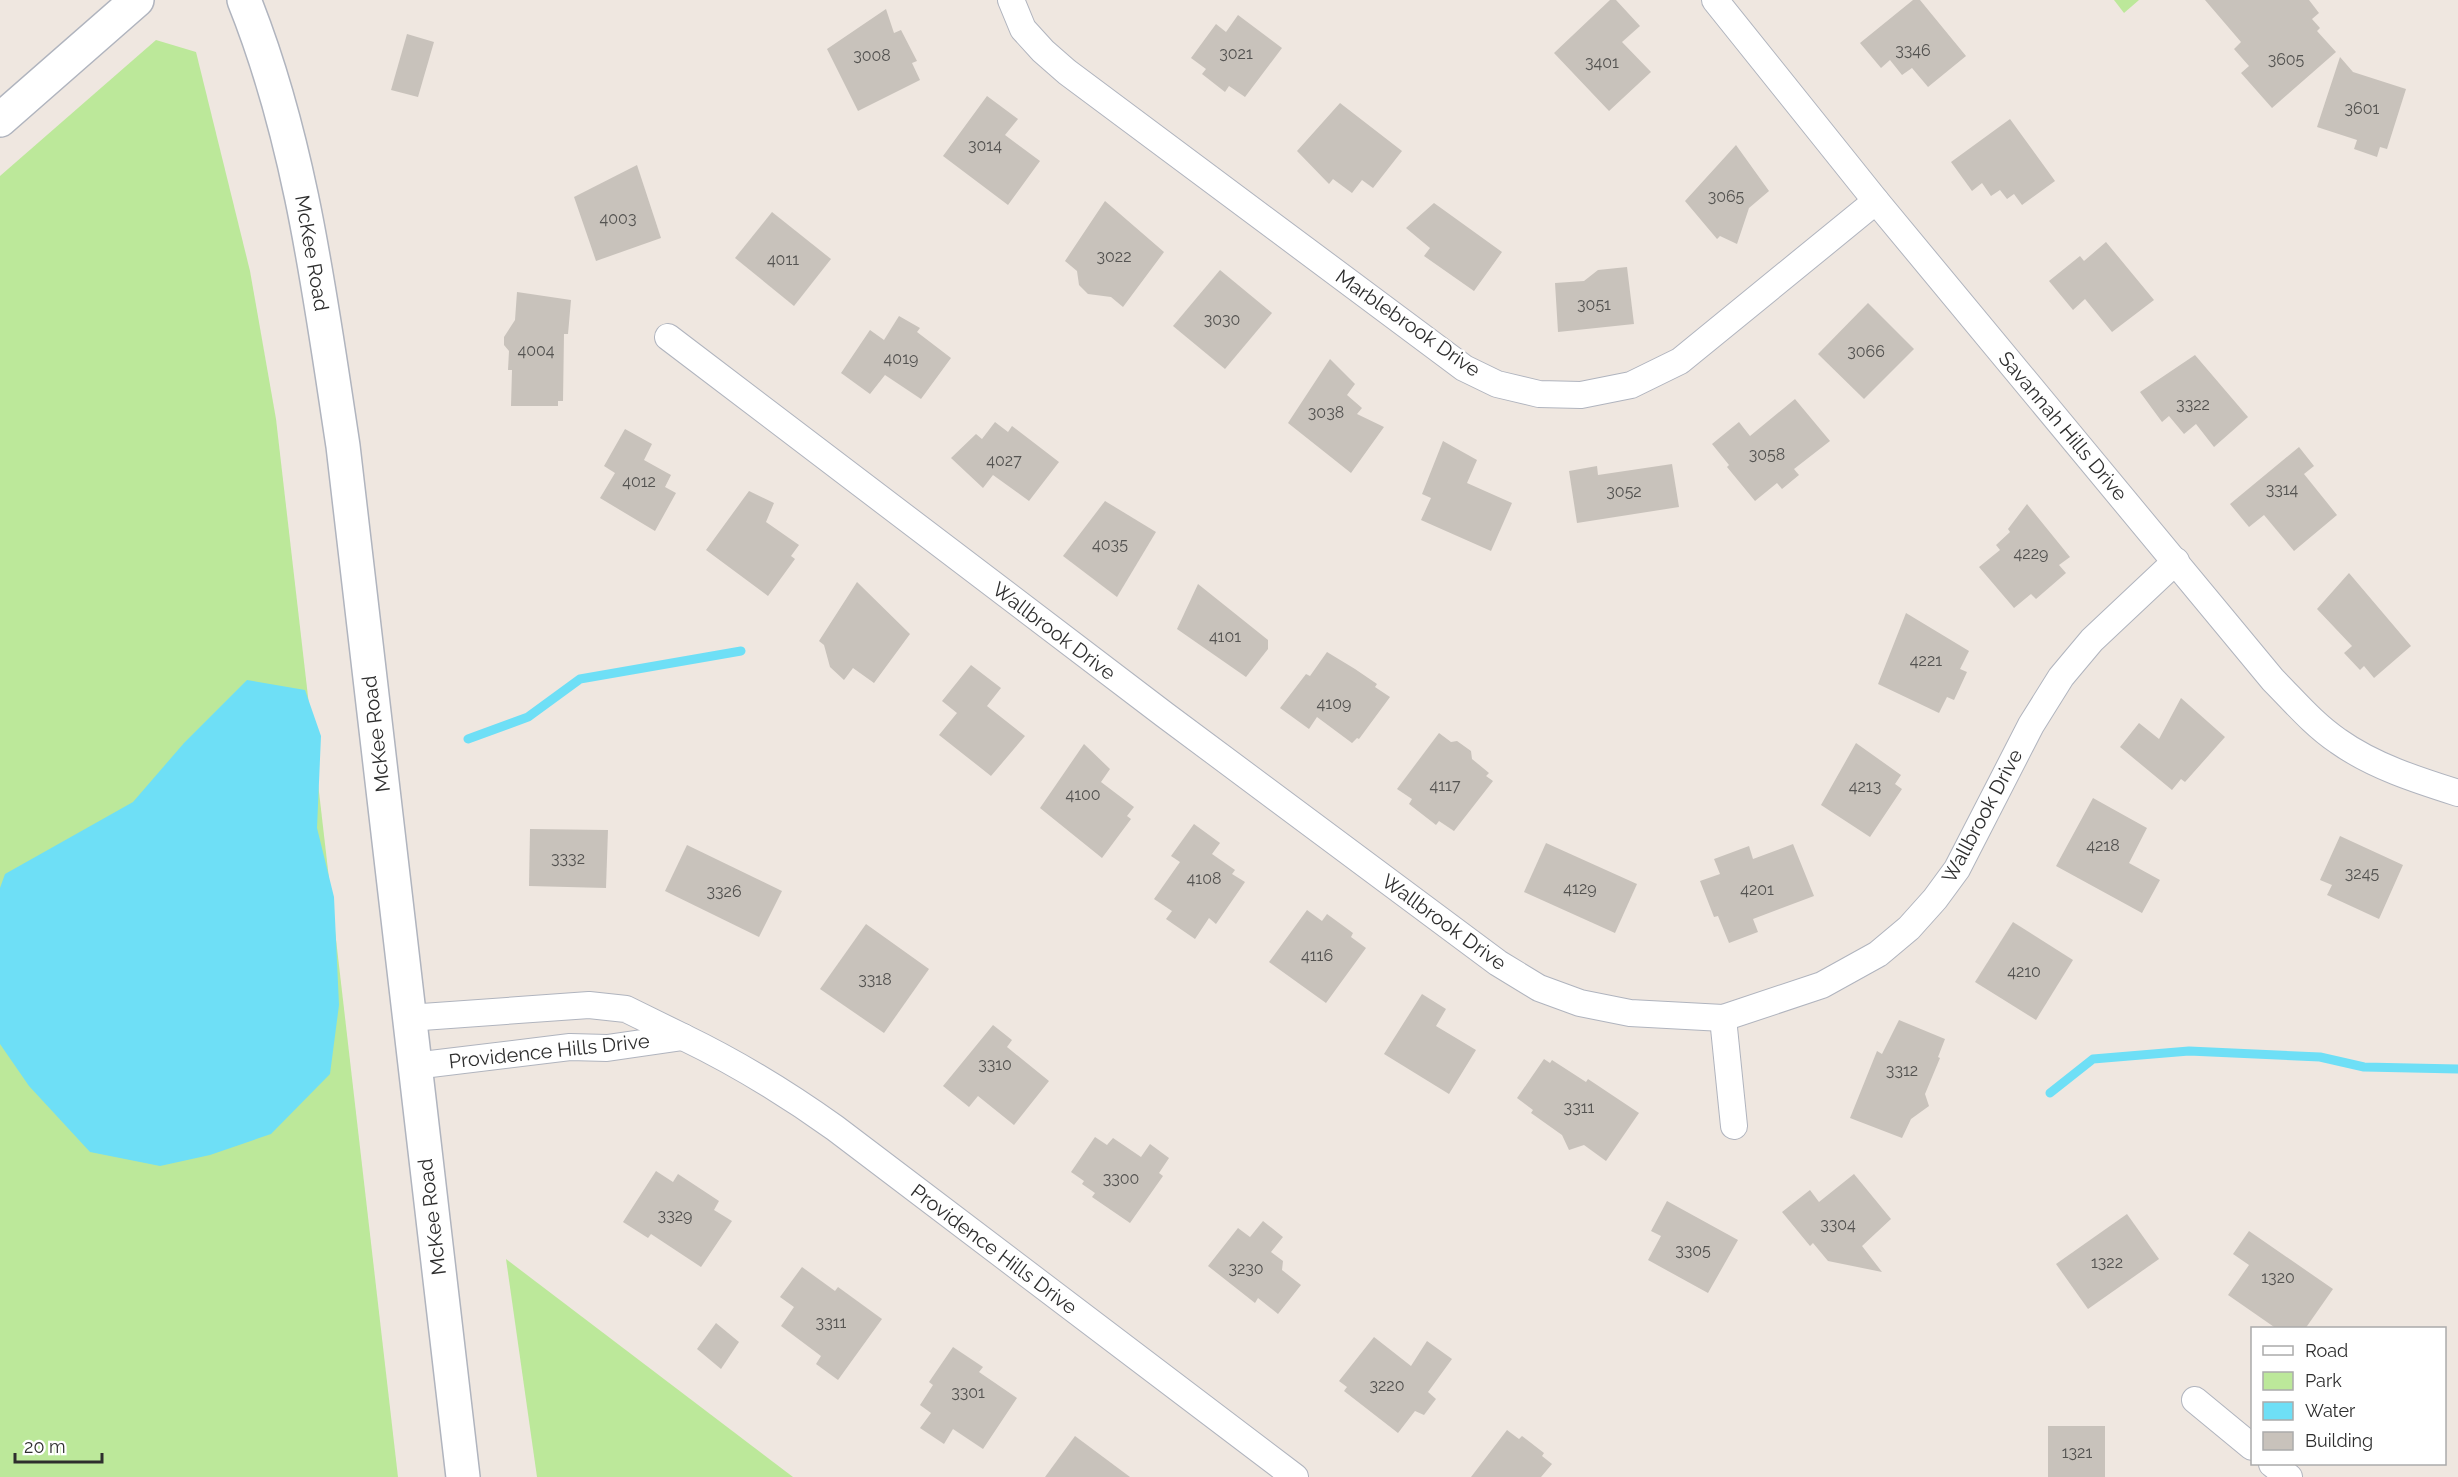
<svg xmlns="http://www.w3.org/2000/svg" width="2458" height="1477" font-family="Raleway,sans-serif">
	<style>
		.green { fill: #bce89a }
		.water { fill: #6edff6 }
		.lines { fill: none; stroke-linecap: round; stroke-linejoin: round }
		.stream { stroke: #6edff6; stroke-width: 9 }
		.building { fill: #c8c2bb }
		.minor-casing { stroke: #b0b4be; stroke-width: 28 }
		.tertiary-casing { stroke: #b0b4be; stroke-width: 36 }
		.minor { stroke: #fff; stroke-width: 26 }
		.tertiary { stroke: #fff; stroke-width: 33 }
		.labels { text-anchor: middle; stroke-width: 4.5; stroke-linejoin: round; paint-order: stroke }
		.number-label { font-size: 16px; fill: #545351 }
		.street-label { font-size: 20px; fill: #2e2e2e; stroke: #fff }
	</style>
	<rect width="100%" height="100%" fill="#efe7e0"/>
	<g class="green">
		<path d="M2114,0H2139L2124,13Z"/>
		<path d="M156,40L196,52L250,271L276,419L398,1477H0V176Z"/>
		<path d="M506,1259L793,1477H537Z"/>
	</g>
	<path class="water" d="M247,680L305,690L321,736L317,828L334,897L339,1005L330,1074L271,1134L210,1155L160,1166L90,1152L29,1086L0,1044V888L5,874L133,802L184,743Z"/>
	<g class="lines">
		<g class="stream">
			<path d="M468,739L528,717L580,679L741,651"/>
			<path d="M2050,1093L2093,1059L2189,1051L2320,1057L2364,1067L2458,1069"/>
		</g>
	</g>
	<g class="building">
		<path d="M1610,0H1616L1640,26L1622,42L1651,72L1609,111L1554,53Z"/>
		<path d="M1913,0H1920L1966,56L1928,87L1912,68L1902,75L1890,60L1881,68L1860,43Z"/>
		<path d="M2205,0H2309L2319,13L2312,19L2320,28L2317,31L2336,52L2272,108L2241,73L2249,66L2234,49L2241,42Z"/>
		<path d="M886,9L894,33L901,30L917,61L912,63L920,80L858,111L827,49Z"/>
		<path d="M1238,15L1282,48L1245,97L1229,86L1225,92L1202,74L1206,69L1191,58L1216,24L1226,32Z"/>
		<path d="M407,34L434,42L418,97L391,90Z"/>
		<path d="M2340,57L2353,72L2406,89L2387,149L2380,147L2377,157L2354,149L2357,140L2317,127Z"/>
		<path d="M987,96L1018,119L1005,135L1040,161L1008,205L943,156Z"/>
		<path d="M1340,103L1402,151L1373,188L1362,180L1352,193L1333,179L1329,184L1297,151Z"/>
		<path d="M2010,119L2055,181L2022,205L2014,194L2007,199L2000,190L1991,196L1982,183L1972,191L1951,162Z"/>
		<path d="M1736,145L1769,191L1749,208L1737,244L1720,236L1717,239L1685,201Z"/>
		<path d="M637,165L661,238L596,261L574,197Z"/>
		<path d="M1105,201L1164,252L1123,307L1111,297L1088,294L1079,285L1077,271L1065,261Z"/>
		<path d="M1434,203L1502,252L1474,291L1424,256L1430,248L1406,228Z"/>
		<path d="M772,212L831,259L794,306L735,258Z"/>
		<path d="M2106,242L2154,300L2112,332L2085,299L2073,310L2049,281L2080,256L2084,261Z"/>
		<path d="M1627,267L1634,324L1558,332L1555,283L1584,281L1598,270Z"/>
		<path d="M1220,270L1272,313L1225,369L1173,326Z"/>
		<path d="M517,292L571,300L568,334H564L563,401H558V406H511L512,370H508L509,351L504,345V337L515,320Z"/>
		<path d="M1868,303L1914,349L1864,399L1818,354Z"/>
		<path d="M899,316L920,328L917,332L951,358L921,399L885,375L870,394L841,373L870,330L884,340Z"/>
		<path d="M2195,355L2248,417L2214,447L2196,424L2184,434L2169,416L2162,422L2140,392Z"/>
		<path d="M1330,359L1355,384L1347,395L1362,408L1357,414L1384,427L1351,473L1288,423Z"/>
		<path d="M1795,399L1830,441L1794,469L1799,475L1782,489L1777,483L1755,501L1727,467L1729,465L1712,444L1739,422L1750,436Z"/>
		<path d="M995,422L1008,432L1012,426L1059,462L1029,501L993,475L983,488L951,458L976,434L982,439Z"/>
		<path d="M625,429L652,444L644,460L671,475L665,487L676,493L655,531L600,498L615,473L604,466Z"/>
		<path d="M1443,441L1477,460L1467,483L1512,503L1491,551L1421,520L1431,498L1422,494Z"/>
		<path d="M2299,447L2314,466L2304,474L2337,515L2294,551L2264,515L2249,527L2230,504Z"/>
		<path d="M1672,464L1679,507L1577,523L1569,471L1597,466L1598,475Z"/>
		<path d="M749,491L774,503L766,522L799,545L791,556L795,559L768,596L706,550Z"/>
		<path d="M1105,501L1156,532L1117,597L1063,556Z"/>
		<path d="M2027,504L2070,557L2059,565L2066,573L2036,599L2031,594L2014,608L1979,567L2000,550L1996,545L2010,532L2008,529Z"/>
		<path d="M2349,573L2411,646L2374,678L2364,666L2360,670L2344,653L2352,646L2317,609Z"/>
		<path d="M857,582L910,634L874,683L853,668L844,680L830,667L824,645L819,641Z"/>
		<path d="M1198,584L1268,640V649L1246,677L1177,629Z"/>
		<path d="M1906,613L1969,651L1960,669L1967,672L1954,700L1947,697L1939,713L1878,684Z"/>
		<path d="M1327,652L1355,669L1377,684L1375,687L1390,697L1359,739L1357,738L1352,743L1317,717L1309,729L1280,708L1306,674L1310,676Z"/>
		<path d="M971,665L1001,688L987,706L1025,736L991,776L939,735L957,713L942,701Z"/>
		<path d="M2181,698L2225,737L2185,782L2181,779L2172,790L2120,747L2139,723L2159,739Z"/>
		<path d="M1439,733L1451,742L1457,741L1471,751L1472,759L1483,768L1489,773L1486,776L1493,781L1454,831L1439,821L1436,825L1409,804L1412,799L1397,789Z"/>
		<path d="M1856,743L1901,775L1895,784L1902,789L1870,837L1821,805Z"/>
		<path d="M1084,744L1110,769L1101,782L1134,807L1127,816L1131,819L1102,858L1040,808Z"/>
		<path d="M2093,798L2147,828L2129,863L2160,880L2142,913L2056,866Z"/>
		<path d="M1194,824L1220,843L1212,854L1235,870L1232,874L1245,882L1216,924L1209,918L1195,939L1166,919L1172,911L1154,899L1180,862L1171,856Z"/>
		<path d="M530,829L608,830L606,888L529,886Z"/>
		<path d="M2340,836L2403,865L2379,919L2327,895L2332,885L2320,880Z"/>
		<path d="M1546,843L1637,884L1615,933L1524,892Z"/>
		<path d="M1793,844L1814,896L1753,919L1758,932L1729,943L1718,916L1714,917L1700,881L1720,874L1714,859L1749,846L1753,859Z"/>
		<path d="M687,845L782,891L759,937L665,891Z"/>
		<path d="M1307,910L1322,921L1327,914L1353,933L1351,937L1366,948L1326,1003L1269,962Z"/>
		<path d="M2013,922L2073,960L2036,1020L1975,982Z"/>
		<path d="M866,924L929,969L884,1033L820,989Z"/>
		<path d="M1422,994L1446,1009L1436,1026L1476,1050L1449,1094L1384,1054Z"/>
		<path d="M1899,1020L1945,1039L1938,1057L1940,1058L1925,1094L1929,1106L1911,1119L1902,1138L1850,1118L1877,1051L1882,1054Z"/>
		<path d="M993,1025L1012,1040L1007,1047L1049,1081L1014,1125L978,1096L969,1107L943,1086Z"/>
		<path d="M1544,1059L1550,1063L1552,1060L1586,1082L1588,1079L1639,1113L1606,1161L1584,1145L1569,1150L1562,1135L1531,1113L1533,1110L1517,1098Z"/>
		<path d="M1095,1137L1107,1145L1113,1138L1141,1157L1150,1144L1169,1158L1159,1173L1163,1176L1130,1223L1092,1197L1095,1193L1082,1184L1084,1181L1071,1172Z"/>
		<path d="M656,1171L673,1182L678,1174L719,1201L714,1210L732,1221L701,1267L651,1234L648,1238L623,1222Z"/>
		<path d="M1854,1174L1891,1219L1862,1246L1882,1272L1828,1261L1813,1243L1810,1246L1782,1212L1810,1190L1819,1202Z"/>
		<path d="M1667,1201L1738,1240L1708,1293L1648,1260L1661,1236L1651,1231Z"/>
		<path d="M2127,1214L2159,1259L2088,1309L2056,1264Z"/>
		<path d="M1263,1221L1283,1237L1271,1252L1283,1261L1282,1270L1301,1285L1278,1314L1258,1298L1255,1303L1208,1266L1238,1228L1250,1237Z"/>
		<path d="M2249,1231L2333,1289L2305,1329H2277L2228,1295L2249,1265L2233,1254Z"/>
		<path d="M802,1267L835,1291L838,1287L882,1319L838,1380L816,1364L821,1356L781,1326L794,1307L780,1297Z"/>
		<path d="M716,1323L739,1342L721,1369L697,1349Z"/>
		<path d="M1374,1337L1411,1366L1427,1341L1452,1359L1428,1392L1436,1399L1424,1415L1415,1411L1398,1433L1344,1391L1347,1387L1339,1381Z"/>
		<path d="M953,1347L983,1367L979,1372L1017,1398L983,1449L953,1429L944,1444L920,1428L931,1413L920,1405L933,1385L929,1382Z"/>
		<rect x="2048" y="1426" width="57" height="51"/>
		<path d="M1507,1430L1519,1439L1522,1436L1544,1453L1542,1456L1552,1464L1541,1477H1471Z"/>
		<path d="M1075,1436L1130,1477H1045Z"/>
	</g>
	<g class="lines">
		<g class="minor-casing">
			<g id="minor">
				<path d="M1011,0L1023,29L1043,51L1067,72L1464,368L1497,384L1539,394L1581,395L1631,385L1680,361L1876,201"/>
				<path d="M1715,0L1876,201L2273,680C2294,701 2313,724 2338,741C2373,766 2417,780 2458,793"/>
				<path d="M668,337L1165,715L1498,963L1539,988L1580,1003L1630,1013L1723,1018L1822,985L1878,954L1909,928L1935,899L1957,869L2031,725L2061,677L2092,640L2176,561"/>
				<path d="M408,1018L589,1005L626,1009L683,1037L607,1048L570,1047L414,1066"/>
				<path d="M1723,1018L1734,1126"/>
				<path d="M683,1037C737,1063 786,1093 835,1128L1295,1477"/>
				<path d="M2195,1400L2252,1447"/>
				<path d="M2272,1464L2289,1477"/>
			</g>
		</g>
		<g class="tertiary-casing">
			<g id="tertiary">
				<path d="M244,0C301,142 320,296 343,446L463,1477"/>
				<path d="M0,120L137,0"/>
			</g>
		</g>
		<use href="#minor" class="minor"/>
		<use href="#tertiary" class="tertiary"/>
	</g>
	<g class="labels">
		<g class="number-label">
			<text x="1913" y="56">3346</text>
			<text x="1236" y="59">3021</text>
			<text x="872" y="61">3008</text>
			<text x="2286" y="65">3605</text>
			<text x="1602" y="68">3401</text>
			<text x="2362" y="114">3601</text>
			<text x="985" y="151">3014</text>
			<text x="1726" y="202">3065</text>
			<text x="618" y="224">4003</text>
			<text x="1114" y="262">3022</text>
			<text x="783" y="265">4011</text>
			<text x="1594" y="310">3051</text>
			<text x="1222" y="325">3030</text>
			<text x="536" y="356">4004</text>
			<text x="1866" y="357">3066</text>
			<text x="901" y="364">4019</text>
			<text x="2193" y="410">3322</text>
			<text x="1326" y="418">3038</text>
			<text x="1767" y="460">3058</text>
			<text x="1004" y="466">4027</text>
			<text x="639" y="487">4012</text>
			<text x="2282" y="495">3314</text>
			<text x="1624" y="497">3052</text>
			<text x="1110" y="550">4035</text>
			<text x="2031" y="559">4229</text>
			<text x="1225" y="642">4101</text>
			<text x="1926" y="666">4221</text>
			<text x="1334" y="709">4109</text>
			<text x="1445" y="791">4117</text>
			<text x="1865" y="792">4213</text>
			<text x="1083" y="800">4100</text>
			<text x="2103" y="851">4218</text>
			<text x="568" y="864">3332</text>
			<text x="2362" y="879">3245</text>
			<text x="1204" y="884">4108</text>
			<text x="1580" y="894">4129</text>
			<text x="1757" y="895">4201</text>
			<text x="724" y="897">3326</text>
			<text x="1317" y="961">4116</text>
			<text x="2024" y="977">4210</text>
			<text x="875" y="985">3318</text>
			<text x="995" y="1070">3310</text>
			<text x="1902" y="1076">3312</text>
			<text x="1579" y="1113">3311</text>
			<text x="1121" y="1184">3300</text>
			<text x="675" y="1221">3329</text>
			<text x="1838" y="1230">3304</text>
			<text x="1693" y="1256">3305</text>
			<text x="2107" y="1268">1322</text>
			<text x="1246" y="1274">3230</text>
			<text x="2278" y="1283">1320</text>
			<text x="831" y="1328">3311</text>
			<text x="1387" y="1391">3220</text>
			<text x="968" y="1398">3301</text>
			<text x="2077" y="1458">1321</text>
		</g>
		<g class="street-label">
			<text transform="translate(312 253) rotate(80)" y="7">McKee Road</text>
			<text transform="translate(1408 323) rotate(35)" y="7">Marblebrook Drive</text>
			<text transform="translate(2063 426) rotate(50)" y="7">Savannah Hills Drive</text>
			<text transform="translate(1054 631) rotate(37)" y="7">Wallbrook Drive</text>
			<text transform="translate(376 734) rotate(-97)" y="7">McKee Road</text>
			<text transform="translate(1982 816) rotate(-62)" y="7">Wallbrook Drive</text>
			<text transform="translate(1444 922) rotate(36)" y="7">Wallbrook Drive</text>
			<text transform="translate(549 1051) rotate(-6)" y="7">Providence Hills Drive</text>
			<text transform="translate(432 1217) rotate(-97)" y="7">McKee Road</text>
			<text transform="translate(994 1249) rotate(37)" y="7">Providence Hills Drive</text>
		</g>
	</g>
	<rect x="2251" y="1327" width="195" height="138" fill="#ffffff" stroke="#ababab" stroke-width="1.5"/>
	<rect x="2263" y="1346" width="30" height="9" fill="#ffffff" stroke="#ababab" stroke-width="1.5"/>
	<text x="2305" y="1357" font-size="18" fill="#2e2e2e">Road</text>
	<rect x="2263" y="1372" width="30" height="18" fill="#bce89a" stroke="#ababab" stroke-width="1.5"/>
	<text x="2305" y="1387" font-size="18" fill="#2e2e2e">Park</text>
	<rect x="2263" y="1402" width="30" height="18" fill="#6edff6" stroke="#ababab" stroke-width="1.5"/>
	<text x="2305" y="1417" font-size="18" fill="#2e2e2e">Water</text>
	<rect x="2263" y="1432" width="30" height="18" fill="#c8c2bb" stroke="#ababab" stroke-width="1.5"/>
	<text x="2305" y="1447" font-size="18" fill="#2e2e2e">Building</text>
	<path d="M15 1453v9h87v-9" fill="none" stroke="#2e2e2e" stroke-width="3"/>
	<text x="24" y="1453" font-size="18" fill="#2e2e2e" stroke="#ffffff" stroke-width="4.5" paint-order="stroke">20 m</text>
</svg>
